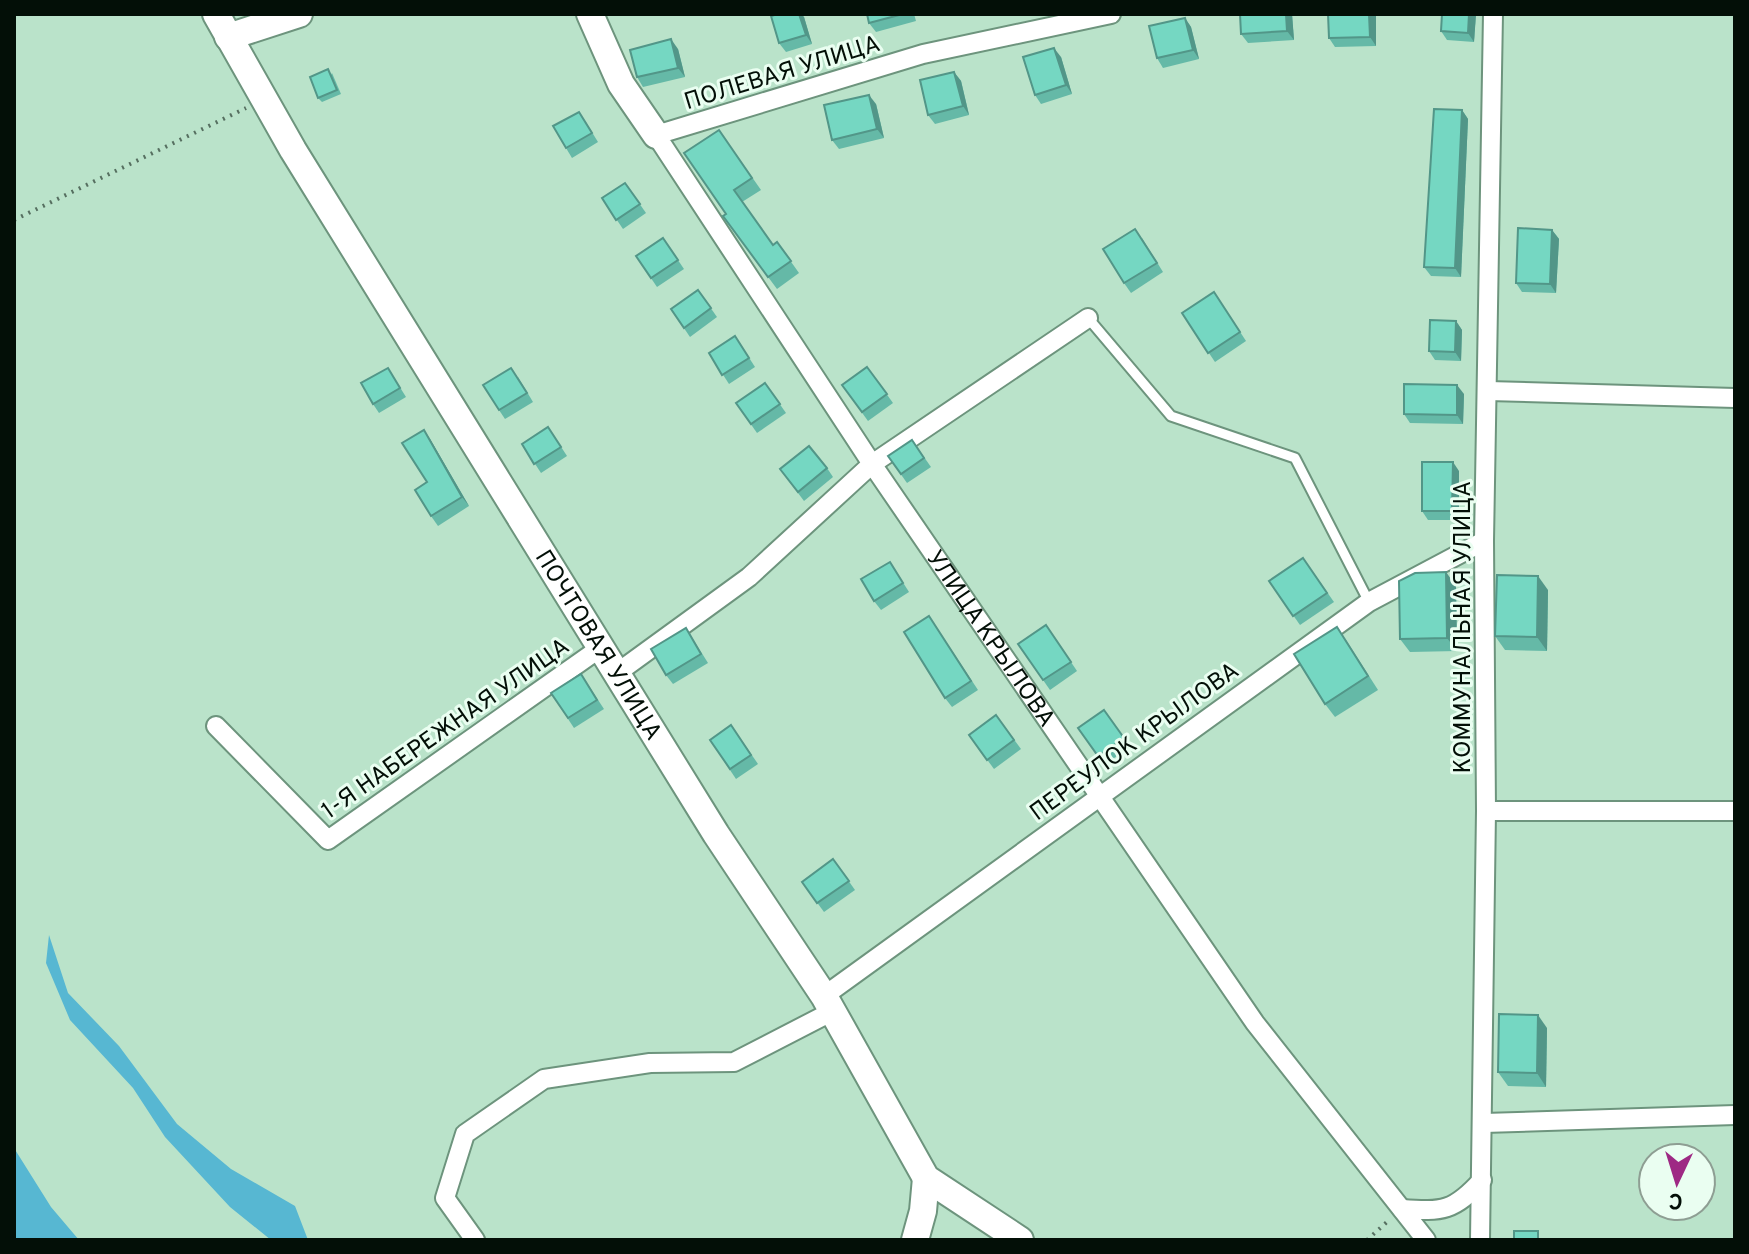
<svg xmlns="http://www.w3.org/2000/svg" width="1749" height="1254" font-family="Overpass,sans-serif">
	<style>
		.water { fill: #57b7d2 }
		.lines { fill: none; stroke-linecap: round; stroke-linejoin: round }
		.lane-casing { stroke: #6d947d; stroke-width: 13 }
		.street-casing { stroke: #6d947d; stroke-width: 22 }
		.secondary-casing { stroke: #6d947d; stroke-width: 30 }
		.path { stroke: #566f60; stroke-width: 4; stroke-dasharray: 2 6; stroke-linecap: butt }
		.lane { stroke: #fff; stroke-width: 9 }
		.street { stroke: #fff; stroke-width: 18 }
		.secondary { stroke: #fff; stroke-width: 26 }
		.wall { fill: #65b9a7 }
		.shaded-wall { fill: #529688 }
		.building { fill: #75d7c2; stroke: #529688; stroke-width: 2 }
		.labels { text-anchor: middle; stroke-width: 6; stroke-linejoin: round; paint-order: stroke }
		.street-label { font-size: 24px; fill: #030f07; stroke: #eafef1 }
	</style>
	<rect width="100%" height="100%" fill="#bae3ca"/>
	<g class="water">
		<path d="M49,935L68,993L119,1046L177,1124L231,1169L295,1206L308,1240H271L230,1207L165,1137L133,1088L70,1020L46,963Z"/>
		<path d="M14,1148L51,1207L79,1240H14Z"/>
	</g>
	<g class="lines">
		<g class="lane-casing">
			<path id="lane" d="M1088,318L1171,416L1295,458L1369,602"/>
		</g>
		<g class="street-casing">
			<g id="street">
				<path id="s1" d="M1111,14L923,54L656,135L872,464L1255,1023L1426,1240"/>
				<path d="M1488,391L1735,398"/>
				<path d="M617,673L749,577L872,464L1088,318"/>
				<path d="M216,726L328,840L603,646"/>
				<path d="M1486,811H1735"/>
				<path d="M824,996L1369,602L1484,541"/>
				<path d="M1484,1123L1735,1115"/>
				<path d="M1402,1209C1443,1212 1454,1211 1482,1180"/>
				<path d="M475,1240L445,1198L465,1134L544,1079L650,1063L734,1062L833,1011"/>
				<path d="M1480,1240L1486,811L1484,541L1493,14"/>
			</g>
		</g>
		<g class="secondary-casing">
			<g id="secondary">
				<path id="s2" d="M216,14L293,150L716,834L824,996L926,1178L1020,1240"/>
				<path d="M590,14L621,84L656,135"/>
				<path d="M228,37L299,14"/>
				<path d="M915,1240L923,1211L926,1178"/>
			</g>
		</g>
		<g class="path">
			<path d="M14,220L246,108"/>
			<path d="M1367,1240L1388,1221"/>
		</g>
		<use href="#lane" class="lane"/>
		<use href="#street" class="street"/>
		<use href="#secondary" class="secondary"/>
	</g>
	<g class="wall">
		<path d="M867,14H914L916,21L876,32L869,23Z"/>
		<path d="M1240,14H1292L1294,40L1248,43L1241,34Z"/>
		<path d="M1328,14H1376V46L1335,47L1329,38Z"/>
		<path d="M1476,14L1474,42L1447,40L1441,31Z"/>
		<path d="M804,17L812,44L786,52L779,43Z"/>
		<path d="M1185,18L1191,27L1199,59L1163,68L1157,58Z"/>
		<path d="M678,49L685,77L643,87L637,77Z"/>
		<path d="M1061,57L1072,94L1041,104L1035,95Z"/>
		<path d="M954,72L961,81L969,115L935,124L928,115Z"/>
		<path d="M332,73L341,94L322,102L318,98Z"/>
		<path d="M876,104L884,138L839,149L832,140Z"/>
		<path d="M1462,110L1468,119L1461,277L1431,276L1424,267Z"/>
		<path d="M585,121L598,142L572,158L566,148Z"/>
		<path d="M719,130L761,190L742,202L773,245L777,242L799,273L777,289L723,216L726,214Z"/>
		<path d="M625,183L646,213L623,229L602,198Z"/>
		<path d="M1552,230L1559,239L1556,293L1522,292L1516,283Z"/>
		<path d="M663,238L684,269L657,287L636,256Z"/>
		<path d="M1142,238L1163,272L1131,293L1124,283Z"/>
		<path d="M698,290L717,317L690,337L671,309Z"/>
		<path d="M1214,292L1246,341L1215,362L1182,313Z"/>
		<path d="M1456,321L1462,330L1461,361L1435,360L1429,351Z"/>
		<path d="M735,336L755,367L729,384L709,353Z"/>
		<path d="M867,367L893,403L868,421L842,385Z"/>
		<path d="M388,368L406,397L379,413L373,404Z"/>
		<path d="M518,377L533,402L505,419L499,410Z"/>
		<path d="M765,383L786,413L757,433L736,403Z"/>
		<path d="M1464,394L1463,424L1410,423L1404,414Z"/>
		<path d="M548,427L567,456L541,473L522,444Z"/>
		<path d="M430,439L469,506L438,526L431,516L427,482Z"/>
		<path d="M912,440L931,467L907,483L888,456Z"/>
		<path d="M827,468L833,477L804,501L780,469Z"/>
		<path d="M1459,471V520H1428L1422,511Z"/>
		<path d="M1303,558L1334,602L1300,625L1269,581Z"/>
		<path d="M890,562L909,592L881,610L874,601Z"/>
		<path d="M1456,586L1457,651L1410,652L1400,639Z"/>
		<path d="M1548,590L1547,651L1505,650L1495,636Z"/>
		<path d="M929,616L978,690L952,707L945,698Z"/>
		<path d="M1046,625L1077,671L1050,690L1018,644Z"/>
		<path d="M686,628L708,663L673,684L666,675Z"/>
		<path d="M1346,640L1378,690L1335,717L1325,704Z"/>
		<path d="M581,674L604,709L574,728L551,693Z"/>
		<path d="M1104,710L1130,747L1104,765L1078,728Z"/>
		<path d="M996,715L1021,749L994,769L969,735Z"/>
		<path d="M731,725L758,764L736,779L710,740Z"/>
		<path d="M833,859L855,890L824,912L802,882Z"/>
		<path d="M1547,1028L1546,1087L1508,1086L1498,1072Z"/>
	</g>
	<g class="shaded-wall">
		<path d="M799,14H802L804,17L812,44L806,35Z"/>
		<path d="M1286,14H1292L1294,40L1287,31Z"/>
		<path d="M1369,14H1376V46L1370,37Z"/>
		<path d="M1469,14H1476L1474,42L1468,33Z"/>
		<path d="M1185,18L1191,27L1199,59L1193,50Z"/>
		<path d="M671,39L678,49L685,77L678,68Z"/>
		<path d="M1054,48L1061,57L1072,94L1066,85Z"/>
		<path d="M954,72L961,81L969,115L963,106Z"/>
		<path d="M869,95L876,104L884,138L877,129Z"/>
		<path d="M1462,110L1468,119L1461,277L1455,268Z"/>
		<path d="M1552,230L1559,239L1556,293L1550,284Z"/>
		<path d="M1456,321L1462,330L1461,361L1455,352Z"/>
		<path d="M1457,385L1464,394L1463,424L1457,415Z"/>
		<path d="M424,430L430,439L469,506L462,497Z"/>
		<path d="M1453,462L1459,471V520L1452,511Z"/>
		<path d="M1446,572L1456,586L1457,651L1447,638Z"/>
		<path d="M1538,576L1548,590L1547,651L1537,637Z"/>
		<path d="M1538,1015L1547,1028L1546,1087L1537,1073Z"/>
	</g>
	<g class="building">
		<path d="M778,14H799L806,35L779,43L771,16Z"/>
		<path d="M867,14H903L869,23Z"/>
		<path d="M1240,14H1286L1287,31L1241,34Z"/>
		<path d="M1328,14H1369L1370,37L1329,38Z"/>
		<path d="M1442,14H1469L1468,33L1441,31Z"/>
		<path d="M1185,18L1193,50L1157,58L1149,26Z"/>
		<path d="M671,39L678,68L637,77L630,50Z"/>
		<path d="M1054,48L1066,85L1035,95L1023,57Z"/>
		<path d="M328,69L337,90L318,98L310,77Z"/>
		<path d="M954,72L963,106L928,115L920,80Z"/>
		<path d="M869,95L877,129L832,140L824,105Z"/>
		<path d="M1434,109L1462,110L1455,268L1424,267Z"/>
		<path d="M579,112L592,133L566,148L553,126Z"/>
		<path d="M719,130L752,178L734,190L773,245L777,242L791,261L768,277L723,216L726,214L684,153Z"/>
		<path d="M625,183L640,204L616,220L602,198Z"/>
		<path d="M1518,228L1552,230L1550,284L1516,283Z"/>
		<path d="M1135,229L1157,263L1124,283L1103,249Z"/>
		<path d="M663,238L678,260L651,278L636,256Z"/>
		<path d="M698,290L711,308L684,328L671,309Z"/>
		<path d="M1214,292L1240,332L1208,353L1182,313Z"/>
		<path d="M1430,320L1456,321L1455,352L1429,351Z"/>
		<path d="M735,336L749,358L722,375L709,353Z"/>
		<path d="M867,367L887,394L862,412L842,385Z"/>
		<path d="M388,368L400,388L373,404L361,383Z"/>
		<path d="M511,368L527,393L499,410L483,385Z"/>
		<path d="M765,383L780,404L751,424L736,403Z"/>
		<path d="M1404,384L1457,385V415L1404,414Z"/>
		<path d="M548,427L561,447L534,464L522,444Z"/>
		<path d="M424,430L462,497L431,516L415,490L427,482L402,443Z"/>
		<path d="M912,440L924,458L901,474L888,456Z"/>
		<path d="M809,446L827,468L798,492L780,469Z"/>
		<path d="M1422,462H1453L1452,511H1422Z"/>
		<path d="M1303,558L1327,593L1293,616L1269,581Z"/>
		<path d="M890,562L903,583L874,601L861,579Z"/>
		<path d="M1446,572L1447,638L1400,639L1399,581L1415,573Z"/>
		<path d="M1497,575L1538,576L1537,637L1495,636Z"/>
		<path d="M929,616L971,681L945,698L904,632Z"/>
		<path d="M1046,625L1071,662L1043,680L1018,644Z"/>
		<path d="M1337,627L1368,676L1325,704L1294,654Z"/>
		<path d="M686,628L701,654L666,675L651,649Z"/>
		<path d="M581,674L597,700L568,718L551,693Z"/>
		<path d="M1104,710L1124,738L1098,756L1078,728Z"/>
		<path d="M996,715L1014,740L987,760L969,735Z"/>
		<path d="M731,725L751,755L730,769L710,740Z"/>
		<path d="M833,859L849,881L817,903L802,882Z"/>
		<path d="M1499,1014L1538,1015L1537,1073L1498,1072Z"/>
		<rect x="1514" y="1231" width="24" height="9"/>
	</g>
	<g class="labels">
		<g class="street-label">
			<text transform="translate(782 72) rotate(-17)" y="8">ПОЛЕВАЯ УЛИЦА</text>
			<text transform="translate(1462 627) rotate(-90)" y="8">КОММУНАЛЬНАЯ УЛИЦА</text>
			<text dy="8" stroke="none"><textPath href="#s1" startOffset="1076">УЛИЦА КРЫЛОВА</textPath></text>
			<text dy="8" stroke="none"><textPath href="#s2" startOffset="738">ПОЧТОВАЯ УЛИЦА</textPath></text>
			<text transform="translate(445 728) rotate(-35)" y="8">1-Я НАБЕРЕЖНАЯ УЛИЦА</text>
			<text transform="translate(1134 741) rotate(-36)" y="8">ПЕРЕУЛОК КРЫЛОВА</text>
		</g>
	</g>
	<rect width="1749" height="1254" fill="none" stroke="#030f07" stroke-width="32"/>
	<g transform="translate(1677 1182) rotate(184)"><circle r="38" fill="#eafef1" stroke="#8e9e93" stroke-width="2"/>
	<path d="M0-6L14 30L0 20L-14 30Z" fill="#9e2984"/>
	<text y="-12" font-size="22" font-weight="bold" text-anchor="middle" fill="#030f07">С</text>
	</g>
</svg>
